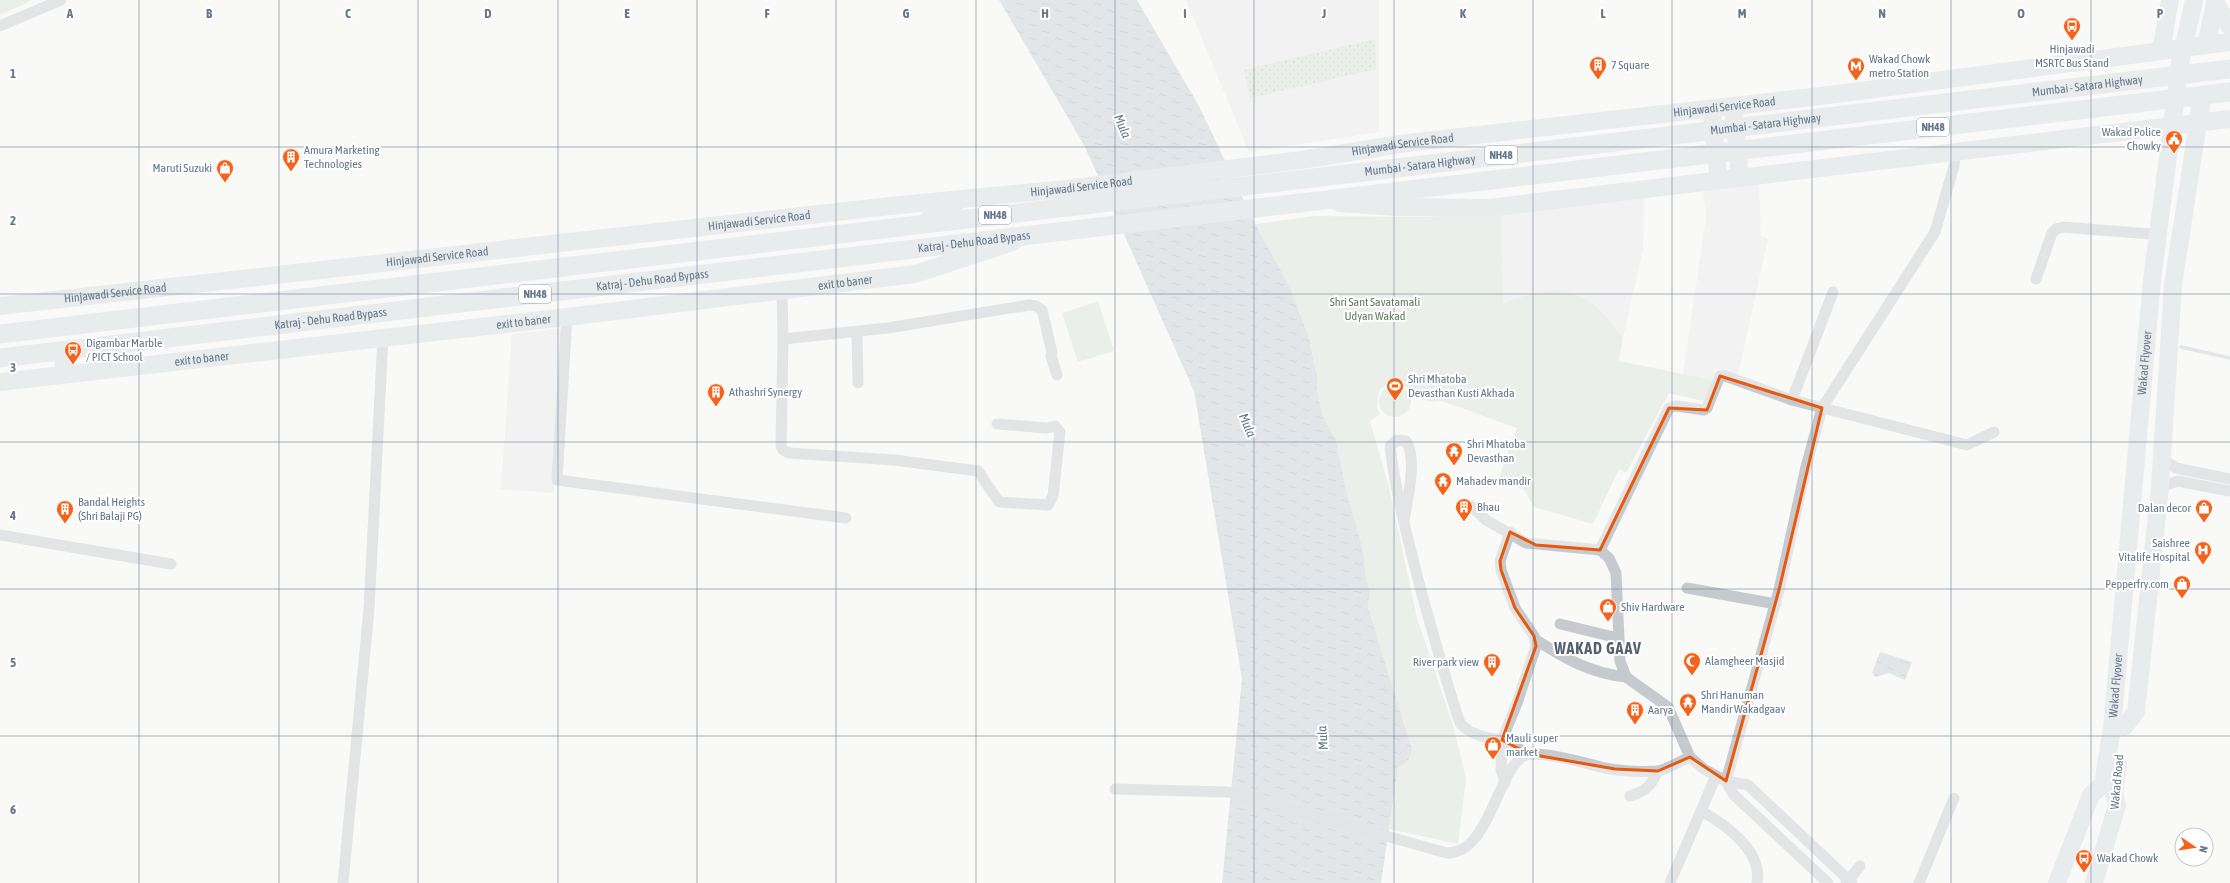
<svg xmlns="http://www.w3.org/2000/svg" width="2230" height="883" font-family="'Asap Condensed',sans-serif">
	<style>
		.built { fill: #e7e8e8 }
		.green { fill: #dae2d7 }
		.garden { fill: url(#garden-dots) }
		.water { fill: url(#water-ripples) }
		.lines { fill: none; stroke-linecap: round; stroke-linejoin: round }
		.stream { stroke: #c5cfd5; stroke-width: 3.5 }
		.minor { stroke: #c6cacf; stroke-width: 11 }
		.primary { stroke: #d6dce0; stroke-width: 18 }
		.trunk { stroke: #d6dce0; stroke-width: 19 }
		.marked { fill: none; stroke: #e8590c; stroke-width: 3; stroke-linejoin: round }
		.grid { fill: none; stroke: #65778b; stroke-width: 1; stroke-opacity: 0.55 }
		.labels { text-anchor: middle; stroke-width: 4; stroke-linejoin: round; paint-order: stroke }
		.shield { fill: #fff; stroke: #93a0ae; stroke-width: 1 }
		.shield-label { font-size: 11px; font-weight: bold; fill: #65778b }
		.poi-label { font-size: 12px; fill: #65778b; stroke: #fff; text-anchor: start }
		.street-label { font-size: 12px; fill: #65778b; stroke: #fff }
		.park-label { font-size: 12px; fill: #647b61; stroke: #fff }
		.water-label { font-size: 13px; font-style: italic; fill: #617886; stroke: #fff }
		.district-label { font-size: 16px; font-weight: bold; letter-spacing: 1px; fill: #54616f; stroke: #fff }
		.grid-label { font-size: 13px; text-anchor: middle; font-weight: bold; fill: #65778b; stroke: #fff; stroke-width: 4; stroke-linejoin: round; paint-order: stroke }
	</style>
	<defs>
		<pattern id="garden-dots" width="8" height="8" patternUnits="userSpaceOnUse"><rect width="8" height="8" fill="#dae2d7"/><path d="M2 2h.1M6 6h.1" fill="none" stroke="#b4bcb4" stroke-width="1.8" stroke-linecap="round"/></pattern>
		<pattern id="water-ripples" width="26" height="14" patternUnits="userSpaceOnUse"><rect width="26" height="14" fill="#c5cfd5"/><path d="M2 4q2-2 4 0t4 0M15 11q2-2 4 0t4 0" fill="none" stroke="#a4adb3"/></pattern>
	</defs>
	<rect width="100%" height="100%" fill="#f9f9f7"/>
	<g class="built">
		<path d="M1186,0H1379V132L1249,152Z"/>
		<path d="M1759,182L1761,236L1768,239L1738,375L1715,368L1712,380L1683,374L1706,218L1703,189Z"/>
		<path d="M1644,197L1643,249L1623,338L1595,306L1503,303L1501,213Z"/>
		<path d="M563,328L554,493L501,489L512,334Z"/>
	</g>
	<g class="green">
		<path d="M0,0H33L0,15Z"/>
		<path d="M1501,213L1503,303C1536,292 1564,282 1594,305C1605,314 1614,328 1623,338L1619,361L1712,380L1707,402L1669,393L1626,473L1619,469L1593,524L1534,507L1524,490L1498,480L1517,428L1442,401L1432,402L1413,397C1407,385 1403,383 1390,382L1379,390L1377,407L1380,414L1370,421L1389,487L1417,618L1453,725L1466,778L1458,844L1389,829L1398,767C1407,763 1411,759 1412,749L1368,607L1370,593L1366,578L1363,550L1346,490L1336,440L1322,415L1317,389V376L1309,338L1255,224L1314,216L1429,217Z"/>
		<path d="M1098,301L1114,351L1078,362L1062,313Z"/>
		<circle cx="1395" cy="401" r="16"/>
	</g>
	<path class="garden" d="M1375,39L1376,69L1250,98L1244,70Z"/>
	<g class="water">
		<path d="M999,0H1137L1199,106L1255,224L1289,286L1309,338L1317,376V389L1322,415L1336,440L1346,490L1363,550L1366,578L1370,593L1368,607L1412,749C1411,759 1407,763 1398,767L1381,883H1222L1242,679L1194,391L1085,147Z"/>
		<path d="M1880,652L1912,662L1905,680L1889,673L1876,677L1872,673Z"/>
	</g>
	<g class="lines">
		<path class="stream" d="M2181,347L2230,358"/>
		<g class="minor">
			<path d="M0,26L61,0"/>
			<path d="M2036,279L2052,233L2056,229L2063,227L2150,234"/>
			<path d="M782,290L783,339L781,446L783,450L789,453L894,460L978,471L999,502L1048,505L1053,496L1060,432L1055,426L1047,428L997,424"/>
			<path d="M567,317L557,480L846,518"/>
			<path d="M857,331L858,383"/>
			<path d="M783,339L888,328L1029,305L1036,306L1042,310L1052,352L1051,356L1057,375"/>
			<path d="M1792,400L1833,292"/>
			<path d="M2162,458L2176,468L2230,479"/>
			<path d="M2160,487L2178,481L2230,491"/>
			<path d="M1471,506L1486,520L1526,543L1600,550L1669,408L1676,406L1704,410L1707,408L1720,376H1725L1792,400L1967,445L1994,432"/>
			<path d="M1404,521C1407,500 1418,459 1406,441L1397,440L1390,446C1396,497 1410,548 1423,598C1435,640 1446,682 1460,723C1470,735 1486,738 1502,740L1501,769L1505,783"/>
			<path d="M1510,532L1500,561L1501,570L1515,608L1534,636L1536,646L1517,703L1502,740L1529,754"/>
			<path d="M0,535L171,564"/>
			<path d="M1600,550L1609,558L1616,573L1620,661L1626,677L1668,707L1690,757L1704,769L1726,781L1748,785L1852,883"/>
			<path d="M1687,588L1776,604"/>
			<path d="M1560,624L1618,638"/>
			<path d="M1536,640C1566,659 1590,673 1626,677"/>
			<path d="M1115,789L1228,792L1447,853C1489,853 1496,776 1522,757C1536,748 1588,764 1605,768C1621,771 1641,772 1657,771C1667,770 1680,761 1690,757"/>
			<path d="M1630,796C1646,791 1651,786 1658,771"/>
			<path d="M1701,811C1725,824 1763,851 1757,883"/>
			<path d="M343,883L369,609L383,337"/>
			<path d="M1670,883L1716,776"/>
			<path d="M1828,883L1734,795L1726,781L1779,590L1806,467L1822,408L1935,232L1954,166L1955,152"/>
			<path d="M1846,883L1860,866"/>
			<path d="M1919,883L1954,798"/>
		</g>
		<g class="primary">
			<path d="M2215,2L2230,27"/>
			<path d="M2206,45L2216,0"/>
			<path d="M2161,51L2170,0"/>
			<path d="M1734,113L1740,178"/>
			<path d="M1712,115L1719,180"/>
			<path d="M1340,203L1396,207L1488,208L2230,119"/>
			<path id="s1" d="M0,306L890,206L1065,189L1301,160L1407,143L1829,95L2230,42"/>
			<path id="s2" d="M0,382L567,317L915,274L1013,242"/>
			<path d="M2124,727L2136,712L2160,487L2173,285L2198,123"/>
			<path id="s3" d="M2057,883L2091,795L2103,784L2112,728L2152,280L2180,64L2194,0"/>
			<path d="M2094,883L2117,805L2114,793L2118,763"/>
		</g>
		<g class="trunk">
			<path d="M2198,123L2202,96"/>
			<path d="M926,222L959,200"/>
			<path id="s4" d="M0,334L2230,69"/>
			<path d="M62,351L66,374"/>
			<path id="s5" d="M0,358L2230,92"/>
		</g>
	</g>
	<path d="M0 0H2230V883H0ZM1720,376L1822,408L1779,590L1726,781L1690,757L1658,771L1615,769L1529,754L1502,740L1536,646L1534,636L1515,608L1501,570L1500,561L1510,532L1536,545L1600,550L1669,408L1707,410Z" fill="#f9f9f7" fill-opacity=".55" fill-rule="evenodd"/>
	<path class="marked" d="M1720,376L1822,408L1779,590L1726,781L1690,757L1658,771L1615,769L1529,754L1502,740L1536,646L1534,636L1515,608L1501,570L1500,561L1510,532L1536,545L1600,550L1669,408L1707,410Z"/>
	<path class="grid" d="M139,0V883M279,0V883M418,0V883M558,0V883M697,0V883M836,0V883M976,0V883M1115,0V883M1254,0V883M1394,0V883M1533,0V883M1672,0V883M1812,0V883M1951,0V883M2091,0V883M0,147H2230M0,294H2230M0,442H2230M0,589H2230M0,736H2230"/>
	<defs>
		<g id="bus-pin" transform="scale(0.9)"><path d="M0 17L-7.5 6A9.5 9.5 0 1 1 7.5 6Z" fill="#f5621b" stroke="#fff"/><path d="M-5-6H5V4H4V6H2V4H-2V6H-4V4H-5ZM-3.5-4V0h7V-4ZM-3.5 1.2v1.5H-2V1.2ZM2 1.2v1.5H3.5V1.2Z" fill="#fff"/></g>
		<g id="building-pin" transform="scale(0.9)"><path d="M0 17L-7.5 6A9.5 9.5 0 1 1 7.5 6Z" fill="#f5621b" stroke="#fff"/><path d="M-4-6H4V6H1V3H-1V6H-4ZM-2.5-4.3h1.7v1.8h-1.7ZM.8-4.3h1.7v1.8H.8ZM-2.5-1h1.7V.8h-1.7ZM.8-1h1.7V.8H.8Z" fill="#fff"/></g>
		<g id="metro-pin" transform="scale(0.9)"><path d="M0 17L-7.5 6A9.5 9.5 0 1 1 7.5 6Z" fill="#f5621b" stroke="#fff"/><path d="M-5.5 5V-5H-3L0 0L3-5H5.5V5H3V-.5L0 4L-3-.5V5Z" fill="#fff"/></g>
		<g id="civic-pin" transform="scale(0.9)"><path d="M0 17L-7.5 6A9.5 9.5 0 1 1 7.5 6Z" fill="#f5621b" stroke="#fff"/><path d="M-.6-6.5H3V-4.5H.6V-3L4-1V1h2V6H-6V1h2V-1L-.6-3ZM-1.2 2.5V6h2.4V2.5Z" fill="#fff"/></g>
		<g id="shop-pin" transform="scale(0.9)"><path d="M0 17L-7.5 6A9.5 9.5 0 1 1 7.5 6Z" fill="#f5621b" stroke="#fff"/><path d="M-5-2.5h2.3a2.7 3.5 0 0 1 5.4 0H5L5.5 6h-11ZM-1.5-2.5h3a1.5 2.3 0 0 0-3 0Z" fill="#fff"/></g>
		<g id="stadium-pin" transform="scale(0.9)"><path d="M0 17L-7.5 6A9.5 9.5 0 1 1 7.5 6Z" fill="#f5621b" stroke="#fff"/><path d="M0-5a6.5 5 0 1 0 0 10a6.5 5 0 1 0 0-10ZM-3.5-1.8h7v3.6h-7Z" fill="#fff"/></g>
		<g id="temple-pin" transform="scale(0.9)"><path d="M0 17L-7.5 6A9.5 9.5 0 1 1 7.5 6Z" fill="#f5621b" stroke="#fff"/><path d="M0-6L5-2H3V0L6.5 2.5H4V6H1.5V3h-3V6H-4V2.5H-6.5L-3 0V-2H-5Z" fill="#fff"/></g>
		<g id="hospital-pin" transform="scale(0.9)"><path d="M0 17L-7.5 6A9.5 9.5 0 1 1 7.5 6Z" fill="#f5621b" stroke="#fff"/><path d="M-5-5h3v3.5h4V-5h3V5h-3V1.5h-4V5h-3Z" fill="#fff"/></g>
		<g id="mosque-pin" transform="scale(0.9)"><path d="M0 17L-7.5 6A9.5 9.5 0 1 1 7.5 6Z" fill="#f5621b" stroke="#fff"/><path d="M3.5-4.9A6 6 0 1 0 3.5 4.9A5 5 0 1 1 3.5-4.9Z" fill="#fff"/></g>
	</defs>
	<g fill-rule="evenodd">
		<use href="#bus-pin" x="2072" y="26"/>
		<use href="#building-pin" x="1598" y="65"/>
		<use href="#metro-pin" x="1856" y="66"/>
		<use href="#civic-pin" x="2174" y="139"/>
		<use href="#building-pin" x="291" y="157"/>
		<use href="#shop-pin" x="225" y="168"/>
		<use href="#bus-pin" x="73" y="350"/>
		<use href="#stadium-pin" x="1395" y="386"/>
		<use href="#building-pin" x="716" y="392"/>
		<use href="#temple-pin" x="1454" y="451"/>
		<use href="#temple-pin" x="1443" y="481"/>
		<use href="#building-pin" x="1464" y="507"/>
		<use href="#shop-pin" x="2204" y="508"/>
		<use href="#building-pin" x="65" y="509"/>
		<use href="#hospital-pin" x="2203" y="550"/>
		<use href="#shop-pin" x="2182" y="584"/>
		<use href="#shop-pin" x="1608" y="607"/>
		<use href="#mosque-pin" x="1692" y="661"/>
		<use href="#building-pin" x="1492" y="662"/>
		<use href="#temple-pin" x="1688" y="702"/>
		<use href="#building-pin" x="1635" y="710"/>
		<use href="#shop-pin" x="1493" y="745"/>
		<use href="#bus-pin" x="2084" y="858"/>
	</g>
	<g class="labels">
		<g class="shield">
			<rect x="1917" y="118" width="32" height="18" rx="3"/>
			<rect x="1485" y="146" width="32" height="18" rx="3"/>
			<rect x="979" y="206" width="32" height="18" rx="3"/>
			<rect x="519" y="285" width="32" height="18" rx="3"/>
		</g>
		<g class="shield-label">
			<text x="1933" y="131">NH48</text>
			<text x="1501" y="159">NH48</text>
			<text x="995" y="219">NH48</text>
			<text x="535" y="298">NH48</text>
		</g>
		<g class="poi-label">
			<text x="2072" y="53" text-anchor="middle">Hinjawadi<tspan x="2072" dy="14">MSRTC Bus Stand</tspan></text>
			<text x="1869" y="63">Wakad Chowk<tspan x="1869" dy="14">metro Station</tspan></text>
			<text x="1611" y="69">7 Square</text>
			<text x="2161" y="136" text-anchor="end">Wakad Police<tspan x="2161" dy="14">Chowky</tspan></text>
			<text x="304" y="154">Amura Marketing<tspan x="304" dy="14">Technologies</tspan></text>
			<text x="212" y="172" text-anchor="end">Maruti Suzuki</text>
			<text x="86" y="347">Digambar Marble<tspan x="86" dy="14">/ PICT School</tspan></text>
			<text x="1408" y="383">Shri Mhatoba<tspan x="1408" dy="14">Devasthan Kusti Akhada</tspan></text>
			<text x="729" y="396">Athashri Synergy</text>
			<text x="1467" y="448">Shri Mhatoba<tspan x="1467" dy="14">Devasthan</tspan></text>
			<text x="1456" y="485">Mahadev mandir</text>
			<text x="78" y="506">Bandal Heights<tspan x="78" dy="14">(Shri Balaji PG)</tspan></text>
			<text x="1477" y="511">Bhau</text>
			<text x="2191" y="512" text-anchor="end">Dalan decor</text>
			<text x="2190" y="547" text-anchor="end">Saishree<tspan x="2190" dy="14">Vitalife Hospital</tspan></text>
			<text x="2169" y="588" text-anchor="end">Pepperfry.com</text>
			<text x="1621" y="611">Shiv Hardware</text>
			<text x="1705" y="665">Alamgheer Masjid</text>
			<text x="1479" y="666" text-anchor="end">River park view</text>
			<text x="1701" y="699">Shri Hanuman<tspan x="1701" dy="14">Mandir Wakadgaav</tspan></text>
			<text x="1648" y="714">Aarya</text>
			<text x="1506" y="742">Mauli super<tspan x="1506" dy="14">market</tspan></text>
			<text x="2097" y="862">Wakad Chowk</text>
		</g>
		<g class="street-label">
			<text dy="4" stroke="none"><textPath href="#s4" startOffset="2102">Mumbai - Satara Highway</textPath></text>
			<text dy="4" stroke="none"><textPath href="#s1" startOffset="1736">Hinjawadi Service Road</textPath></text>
			<text dy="4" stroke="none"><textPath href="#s4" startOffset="1778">Mumbai - Satara Highway</textPath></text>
			<text dy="4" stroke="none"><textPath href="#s1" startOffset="1412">Hinjawadi Service Road</textPath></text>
			<text dy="4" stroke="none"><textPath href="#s4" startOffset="1430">Mumbai - Satara Highway</textPath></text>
			<text dy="4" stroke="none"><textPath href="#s1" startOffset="1088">Hinjawadi Service Road</textPath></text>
			<text dy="4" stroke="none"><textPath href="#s1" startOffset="764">Hinjawadi Service Road</textPath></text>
			<text dy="4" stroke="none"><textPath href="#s5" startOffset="981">Katraj - Dehu Road Bypass</textPath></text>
			<text dy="4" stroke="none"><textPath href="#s1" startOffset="440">Hinjawadi Service Road</textPath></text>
			<text dy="4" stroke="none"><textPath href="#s5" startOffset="657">Katraj - Dehu Road Bypass</textPath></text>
			<text dy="4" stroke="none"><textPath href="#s2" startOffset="851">exit to baner</textPath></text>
			<text dy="4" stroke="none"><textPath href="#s1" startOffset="116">Hinjawadi Service Road</textPath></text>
			<text dy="4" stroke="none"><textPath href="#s5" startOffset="333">Katraj - Dehu Road Bypass</textPath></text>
			<text dy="4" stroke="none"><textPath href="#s2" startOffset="527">exit to baner</textPath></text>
			<text dy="4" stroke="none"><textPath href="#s2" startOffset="203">exit to baner</textPath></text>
			<text dy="4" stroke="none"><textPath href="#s3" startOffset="534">Wakad Flyover</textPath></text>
			<text dy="4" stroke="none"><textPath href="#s3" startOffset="210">Wakad Flyover</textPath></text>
			<text transform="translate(2117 782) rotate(-85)" y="4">Wakad Road</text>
		</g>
		<g class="park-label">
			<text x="1375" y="306">Shri Sant Savatamali<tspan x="1375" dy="14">Udyan Wakad</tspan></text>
		</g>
		<g class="water-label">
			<text transform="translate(1123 126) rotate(67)" y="5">Mula</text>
			<text transform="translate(1248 425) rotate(67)" y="5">Mula</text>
			<text transform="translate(1322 738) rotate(-94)" y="5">Mula</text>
		</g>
		<g class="district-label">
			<text x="1598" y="654">WAKAD GAAV</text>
		</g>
	</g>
	<g class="grid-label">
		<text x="70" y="18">A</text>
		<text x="209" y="18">B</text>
		<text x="348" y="18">C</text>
		<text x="488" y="18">D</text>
		<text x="627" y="18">E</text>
		<text x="767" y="18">F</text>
		<text x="906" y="18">G</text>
		<text x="1045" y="18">H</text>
		<text x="1185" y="18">I</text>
		<text x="1324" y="18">J</text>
		<text x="1463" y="18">K</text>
		<text x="1603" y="18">L</text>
		<text x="1742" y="18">M</text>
		<text x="1882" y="18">N</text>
		<text x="2021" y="18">O</text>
		<text x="2160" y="18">P</text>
		<text x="13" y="78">1</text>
		<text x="13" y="225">2</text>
		<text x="13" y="372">3</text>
		<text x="13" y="520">4</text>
		<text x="13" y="667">5</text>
		<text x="13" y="814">6</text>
	</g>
	<g transform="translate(2194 847) rotate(103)"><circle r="19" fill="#ffffff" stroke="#c1c9d1"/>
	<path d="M0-3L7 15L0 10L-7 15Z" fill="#f5621b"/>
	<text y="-6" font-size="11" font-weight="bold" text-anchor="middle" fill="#65778b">N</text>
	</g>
</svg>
